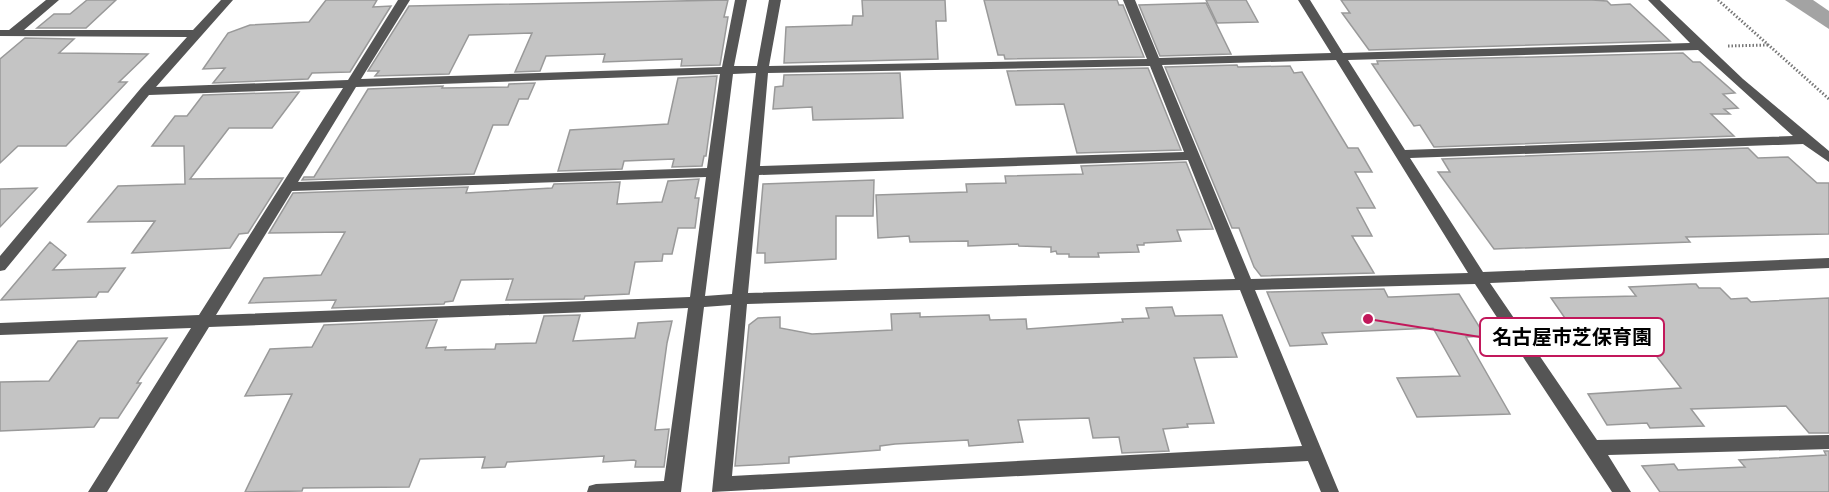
<svg xmlns="http://www.w3.org/2000/svg" width="1829" height="492" font-family="Signika,'Noto Sans JP',sans-serif">
	<style>
		.water { fill: #a3a3a3 }
		.building { fill: #c4c4c4; stroke: #999; stroke-width: 1.5 }
		.lines { fill: none; stroke-linecap: round; stroke-linejoin: round }
		.path { stroke: #777; stroke-width: 3; stroke-dasharray: 1.5 2; stroke-linecap: butt }
		.minor { fill: #555; fill-rule: evenodd }
		.leader { fill: none; stroke: #c2185b; stroke-width: 2 }
		.callout-dot { fill: #c2185b; stroke: #fff; stroke-width: 2 }
		.callout { fill: #fff; stroke: #c2185b; stroke-width: 2 }
		.callout-label { font-size: 20px; text-anchor: middle; font-weight: bold; fill: #000 }
	</style>
	<rect width="100%" height="100%" fill="#fff"/>
	<path class="water" d="M1785,0H1813L1829,11V29Z"/>
	<g class="building">
		<path d="M87,0H116L86,28H37L54,14H70Z"/>
		<path d="M326,0H377L373,7L391,6L350,72L312,73L308,79L213,83L225,68L203,69L228,33L250,25L309,22Z"/>
		<path d="M728,0L724,17H728L720,65L681,66L682,59L603,62L605,54L546,56L540,71L515,72L532,33L469,35L449,74L375,76L379,71H368L409,6Z"/>
		<path d="M862,0H945L946,21H936L938,59L784,63L786,27L852,25L853,16H863Z"/>
		<path d="M984,0H1117L1119,5H1123L1144,57L1005,59L1004,55H998Z"/>
		<path d="M1206,0H1246L1258,22L1217,23Z"/>
		<path d="M1341,0H1592L1607,1L1611,5L1630,4L1670,41L1369,50L1342,13H1350Z"/>
		<path d="M1206,3L1231,54L1160,56L1139,5Z"/>
		<path d="M25,38L74,39L59,53L148,54L119,82H127L66,146H18L0,163V59Z"/>
		<path d="M1683,53L1693,62H1700L1735,93L1723,94L1738,108L1724,109L1730,114H1711L1734,136L1434,147L1420,125L1414,126L1372,64H1378L1377,61Z"/>
		<path d="M1237,65L1238,67L1290,66L1294,73L1302,72L1348,148H1358L1372,172H1355L1375,208H1357L1372,236H1352L1374,273L1261,276L1254,267L1239,228H1232L1165,67Z"/>
		<path d="M1148,68L1181,150L1077,153L1064,104L1016,105L1007,71Z"/>
		<path d="M900,73L903,118L813,120L812,107L773,109L775,87L783,86L784,75Z"/>
		<path d="M717,76L706,156H704L702,166L672,167L674,159L624,161L622,169L558,171L570,130L668,124L678,78Z"/>
		<path d="M535,83L528,99H519L508,125H493L474,174L302,180L304,177H314L368,89L443,86L442,88L508,87L509,84Z"/>
		<path d="M299,92L272,128H229L190,179L283,178L248,233L239,234L230,248L132,253L155,221L88,222L118,186L185,184L184,146H152L175,116H187L203,95Z"/>
		<path d="M1748,148L1758,158L1788,157L1817,183H1829V234L1686,237L1690,242L1494,249L1438,172H1450L1442,159Z"/>
		<path d="M1186,162L1213,229L1177,230L1181,241L1144,243V245H1137L1139,252L1098,253L1099,257H1069V254H1057L1056,251L1051,252V247L1019,246L1018,244L968,246V241L910,242L909,236L878,238L876,195L967,192L966,184L1006,183L1005,176L1083,174L1081,166Z"/>
		<path d="M699,179L695,198H699L695,228H678L672,254H663L662,261L635,262L629,294L585,296L584,299L506,300L513,279L461,280L453,301L445,302L444,304L332,308L336,300L249,303L264,278L321,275L345,232L269,233L293,193L468,187L466,193L552,188L554,184L620,182L617,204L662,202L668,181Z"/>
		<path d="M874,180L873,216H836V259L765,263V253H757L763,184Z"/>
		<path d="M37,188L0,227V189Z"/>
		<path d="M50,242L66,255L53,270L125,268L108,292H99L96,297L1,300Z"/>
		<path d="M1691,284H1696L1699,288H1720L1731,299L1747,298L1751,302L1829,298V433H1809L1786,406L1691,409L1704,426L1650,428L1647,423L1607,425L1588,394L1681,388L1648,345L1585,347L1551,298L1636,296L1629,287Z"/>
		<path d="M1384,289L1388,297H1391L1459,294L1485,336L1466,337L1510,414L1417,417L1397,378L1460,376L1433,328L1322,333L1327,344L1290,346L1267,292Z"/>
		<path d="M1172,307L1175,316L1222,315L1237,357L1194,358L1214,423L1187,424L1188,427L1163,429L1169,451L1122,453L1119,437L1093,438L1089,418L1018,420L1023,442L969,446L968,440L895,444L880,446V450L789,457V463L735,466L749,325L758,318L780,317V328L812,334L892,330L891,314L920,313V317L989,315L990,320L1026,319L1027,329L1123,322L1122,319L1149,318L1146,308Z"/>
		<path d="M580,315L573,341L635,338L638,323L672,321L667,343L655,430L669,429L664,467H635L636,461L634,460L603,462L604,456L507,462L505,467L482,468L485,457L420,459L409,487L303,488L302,491L245,492L292,394L245,396L270,349L312,347L324,325L437,320L426,348L446,347L445,350L495,349L496,344L536,343L544,316Z"/>
		<path d="M167,338L137,383H141L118,418H100L94,427L0,431V382L49,381L78,341Z"/>
		<path d="M1824,451H1829V492H1660L1642,466L1674,464L1678,470L1745,467L1739,460L1826,455Z"/>
	</g>
	<g class="lines">
		<g class="path">
			<path d="M1718,0L1829,99"/>
			<path d="M1728,46L1768,45"/>
		</g>
		<path class="minor" d="M46,0H59L24,30H193L221,0H233L156,87L348,80L398,0H410L361,79L722,67L735,0H747L734,66H757L769,0H781L769,66L1147,59L1123,0H1135L1159,58L1331,53L1298,0H1310L1343,53L1690,43L1648,0H1660L1743,79L1829,151V162L1803,144L1410,158L1483,272L1829,258V268L1490,283L1597,440L1829,435V449L1608,455L1631,492H1612L1475,284L1255,290L1339,492H1321L1308,461L712,492L731,305L704,307L681,492H587L589,486L596,484L664,481L688,308L209,327L107,492H88L191,328L0,335V323L199,315L343,88L149,95L5,270L0,271V256L141,88L187,37L0,36V30H9ZM1698,50L1793,136L1405,150L1348,60ZM1336,60L1468,273L1251,279L1162,65ZM1150,66L1184,152L760,166L768,73ZM756,73L732,294L705,296L733,74ZM720,74L707,168L298,182L356,87ZM1188,160L1235,279L748,293L759,175ZM706,177L690,297L216,315L292,191ZM1240,290L1302,446L732,476L747,304Z"/>
	</g>
	<path class="leader" d="M1368 319L1480 337"/>
	<circle class="callout-dot" cx="1368" cy="319" r="6"/>
	<rect class="callout" x="1480" y="318" width="184" height="38" rx="6"/>
	<g class="callout-label">
		<text x="1572" y="344">名古屋市芝保育園</text>
	</g>
</svg>
